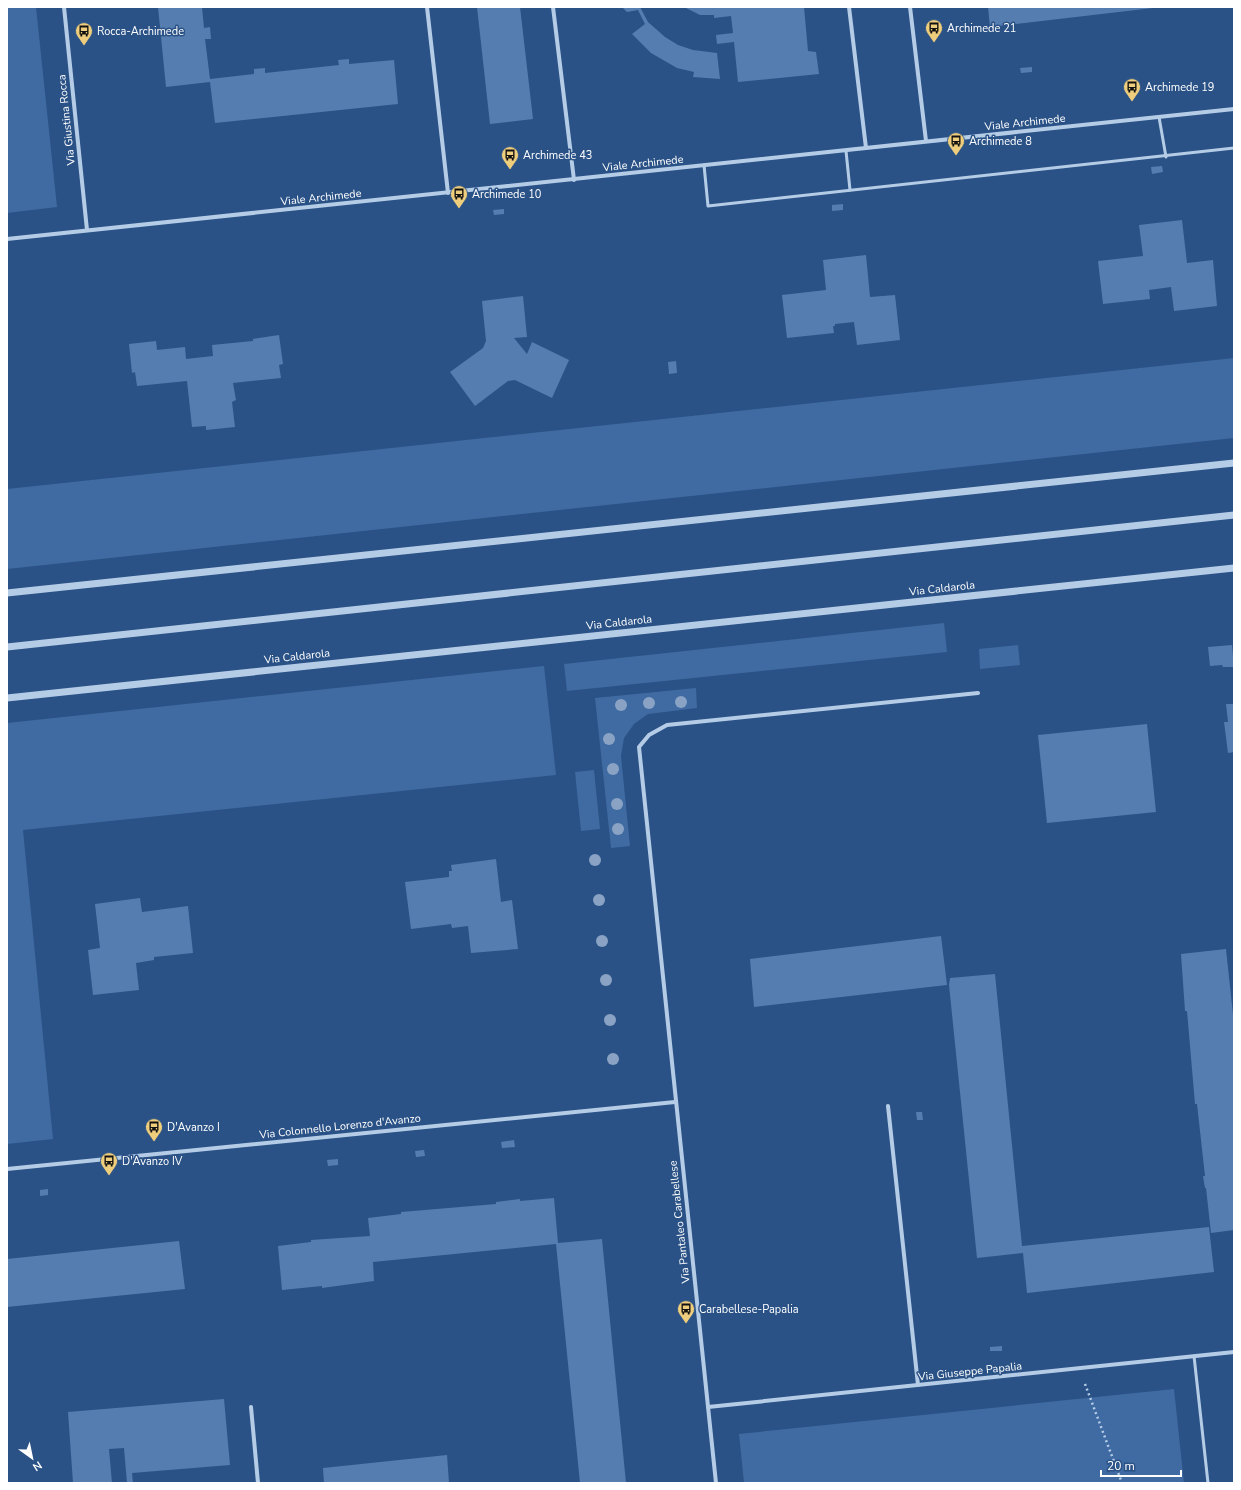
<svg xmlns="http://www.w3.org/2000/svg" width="1241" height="1490" font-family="'Nunito Sans',sans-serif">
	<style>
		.green { fill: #3f6ba2 }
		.building { fill: #567daf }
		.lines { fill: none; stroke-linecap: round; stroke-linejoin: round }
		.path { stroke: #b5cce7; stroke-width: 2.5; stroke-dasharray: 2 3; stroke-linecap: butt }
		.service { stroke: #b5cce7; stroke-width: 3 }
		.minor { stroke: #b5cce7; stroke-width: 4 }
		.tertiary { stroke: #b5cce7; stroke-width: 7 }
		.tree { fill: #8aa3c4 }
		.labels { text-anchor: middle; stroke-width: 3; stroke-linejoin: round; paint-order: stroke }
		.poi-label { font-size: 11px; fill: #fff; stroke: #2a5286; text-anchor: start }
		.street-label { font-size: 11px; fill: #fff; stroke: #2a5286 }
	</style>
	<rect width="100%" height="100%" fill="#2a5286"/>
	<g class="green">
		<path d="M7,7H36L57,207L7,213Z"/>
		<path d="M1234,358V438L7,569V489Z"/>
		<path d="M944,623L947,652L567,691L564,664Z"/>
		<path d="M1018,645L1020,665L980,669L979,649Z"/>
		<path d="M544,666L556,775L23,830L53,1139L7,1144V723Z"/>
		<path d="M696,688L697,708L648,714L634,724L624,738L621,756L630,846L611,848L595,698Z"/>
		<path d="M594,770L600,829L581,831L575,772Z"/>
		<path d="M1174,1389L1184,1483H744L739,1434Z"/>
	</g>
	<g class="building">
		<path d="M158,7H202L204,28L210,27L211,39H205L210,79L254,74V69L265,68V73L339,65L338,60L349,59V64L394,60L398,104L215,123L210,82L166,87Z"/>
		<path d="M477,7H520L533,119L490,124Z"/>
		<path d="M622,7H640L648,22L665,37L678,45L693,50L717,53L720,79L693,77L694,72L677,68L651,53L632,34L645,24L638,10L627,12Z"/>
		<path d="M684,7H804L808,51L816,52L819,74L738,82L734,42L717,44L716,35L733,33L731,16L714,18V15H700Z"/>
		<path d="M988,7H1153V8L990,27Z"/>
		<path d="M1032,67V72L1021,73L1020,68Z"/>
		<path d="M1162,166L1163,172L1152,174L1151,167Z"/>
		<path d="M843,204V210L832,211V205Z"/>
		<path d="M504,209V214L494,215L493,210Z"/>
		<path d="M1182,220L1187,263L1213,260L1217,306L1174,311L1171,287L1149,290L1150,299L1103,304L1098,261L1143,256L1139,225Z"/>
		<path d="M866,255L870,297L895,295L900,340L857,345L854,322L835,324V326H833L834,333L787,338L782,295L826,290L823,260Z"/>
		<path d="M523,296L527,337L514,338L527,354L532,342L569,360L552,398L515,380L508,381L475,406L450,372L483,348L486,341L482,301Z"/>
		<path d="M279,335L283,364L279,365L281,378L233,383L236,400L232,402L235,427L206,430V426L192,427L187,381L137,386L135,372L132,373L129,344L156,341L157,350L185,347L186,359L213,356L212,345L253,341V339Z"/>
		<path d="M676,361L677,373L669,374L668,362Z"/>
		<path d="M1232,645L1234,667H1223L1222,665L1210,666L1208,647Z"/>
		<path d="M1226,704H1234V752L1228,753L1224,722H1228Z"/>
		<path d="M1147,724L1156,812L1047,823L1038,735Z"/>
		<path d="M496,859L501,902L512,900L518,949L471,953L468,926L452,928L451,924L411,929L405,882L449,877V871H452L451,865Z"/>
		<path d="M140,898L142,912L188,906L193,953L154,957V960L136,963L139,990L93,995L88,950L100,948L95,904Z"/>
		<path d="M941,936L947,985L754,1007L750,959Z"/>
		<path d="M1226,949L1234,1024V1230L1211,1233L1206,1188H1205L1203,1176H1205L1197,1104H1195L1187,1011H1185L1181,954Z"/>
		<path d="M995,974L1022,1246L1209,1227L1214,1272L1027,1293L1023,1253L977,1258L949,985L950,978Z"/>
		<path d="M916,1112H922L923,1120H917Z"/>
		<path d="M514,1140L515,1147L502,1148L501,1142Z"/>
		<path d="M424,1150L425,1156L416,1157L415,1151Z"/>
		<path d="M338,1159V1165L328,1166L327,1160Z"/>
		<path d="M48,1189V1195L40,1196V1190Z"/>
		<path d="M554,1198L558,1243L602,1239L626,1483H580L556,1244L373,1262L374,1281L322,1288V1286L282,1290L278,1246L311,1242V1240L370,1236L368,1218L401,1214V1212L496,1204V1202L520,1199V1201Z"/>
		<path d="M179,1241L185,1289L7,1307V1259Z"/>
		<path d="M1002,1346V1351H990V1347Z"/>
		<path d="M224,1399L230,1465L132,1473L133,1483H127L124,1448L109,1449L112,1483H73L68,1412Z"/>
		<path d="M447,1455L449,1483H324L323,1468Z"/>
	</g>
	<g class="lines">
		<path class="path" d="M1085,1384L1122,1483"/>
		<g class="service">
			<path d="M1159,117L1166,157"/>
			<path d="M846,151L850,190"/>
			<path d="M704,165L708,206L1234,148"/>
			<path d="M1194,1356L1208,1483"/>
		</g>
		<g class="minor">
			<path d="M64,7L87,230"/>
			<path d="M427,7L448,193"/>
			<path d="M553,7L574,180"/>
			<path d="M849,7L866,148"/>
			<path d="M910,7L926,141"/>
			<path d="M7,239L1234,109"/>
			<path d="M888,1106L918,1385"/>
			<path d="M7,1169L675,1102"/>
			<path d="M251,1407L258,1483"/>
			<path d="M708,1407L1234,1352"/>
			<path d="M716,1483L639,747L649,735L667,725L978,693"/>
		</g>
		<g class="tertiary">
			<path d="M7,593L1234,463"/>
			<path d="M7,647L1234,515"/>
			<path d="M7,698L1234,568"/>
		</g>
	</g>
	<g class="tree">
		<circle cx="681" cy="702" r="6"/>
		<circle cx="649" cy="703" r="6"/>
		<circle cx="621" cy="705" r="6"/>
		<circle cx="609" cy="739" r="6"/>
		<circle cx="613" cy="769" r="6"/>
		<circle cx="617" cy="804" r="6"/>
		<circle cx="618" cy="829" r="6"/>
		<circle cx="595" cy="860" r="6"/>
		<circle cx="599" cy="900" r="6"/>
		<circle cx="602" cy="941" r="6"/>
		<circle cx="606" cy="980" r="6"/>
		<circle cx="610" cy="1020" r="6"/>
		<circle cx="613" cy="1059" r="6"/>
	</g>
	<defs>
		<g id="bus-pin" transform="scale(0.9)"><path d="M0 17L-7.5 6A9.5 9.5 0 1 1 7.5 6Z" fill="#eecd7d" stroke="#2a5286"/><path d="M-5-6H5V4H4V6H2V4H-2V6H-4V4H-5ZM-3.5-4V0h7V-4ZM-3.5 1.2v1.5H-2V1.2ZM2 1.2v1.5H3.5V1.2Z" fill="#111"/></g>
	</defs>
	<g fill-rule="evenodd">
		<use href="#bus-pin" x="934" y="28"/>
		<use href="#bus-pin" x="84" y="31"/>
		<use href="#bus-pin" x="1132" y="87"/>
		<use href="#bus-pin" x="956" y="141"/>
		<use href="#bus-pin" x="510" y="155"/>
		<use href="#bus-pin" x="459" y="194"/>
		<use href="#bus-pin" x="154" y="1127"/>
		<use href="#bus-pin" x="109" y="1161"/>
		<use href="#bus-pin" x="686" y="1309"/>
	</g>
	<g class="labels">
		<g class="poi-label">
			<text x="947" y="32">Archimede 21</text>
			<text x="97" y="35">Rocca-Archimede</text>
			<text x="1145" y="91">Archimede 19</text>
			<text x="969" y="145">Archimede 8</text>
			<text x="523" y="159">Archimede 43</text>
			<text x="472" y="198">Archimede 10</text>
			<text x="167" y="1131">D'Avanzo I</text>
			<text x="122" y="1165">D'Avanzo IV</text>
			<text x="699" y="1313">Carabellese-Papalia</text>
		</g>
		<g class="street-label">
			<text transform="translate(66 120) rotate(-96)" y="4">Via Giustina Rocca</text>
			<text transform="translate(1025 122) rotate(-6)" y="4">Viale Archimede</text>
			<text transform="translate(643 163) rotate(-6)" y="4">Viale Archimede</text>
			<text transform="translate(321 197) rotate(-6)" y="4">Viale Archimede</text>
			<text transform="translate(942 588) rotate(-6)" y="4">Via Caldarola</text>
			<text transform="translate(619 622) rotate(-6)" y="4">Via Caldarola</text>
			<text transform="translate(297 656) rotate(-6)" y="4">Via Caldarola</text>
			<text transform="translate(340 1126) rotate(-6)" y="4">Via Colonnello Lorenzo d'Avanzo</text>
			<text transform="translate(679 1222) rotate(-96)" y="4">Via Pantaleo Carabellese</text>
			<text transform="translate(970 1371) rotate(-6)" y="4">Via Giuseppe Papalia</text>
		</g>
	</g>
	<rect width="1241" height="1490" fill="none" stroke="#ffffff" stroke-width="16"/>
	<g transform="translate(32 1458) rotate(147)" stroke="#2a5286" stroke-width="3" paint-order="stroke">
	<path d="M0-3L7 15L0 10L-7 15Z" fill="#ffffff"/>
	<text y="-6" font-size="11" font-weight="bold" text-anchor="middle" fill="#ffffff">N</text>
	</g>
	<path d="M1101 1470v6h80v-6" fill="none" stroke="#ffffff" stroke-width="2"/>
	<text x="1107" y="1470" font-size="12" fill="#ffffff" stroke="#2a5286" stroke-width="3" paint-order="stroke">20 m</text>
</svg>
